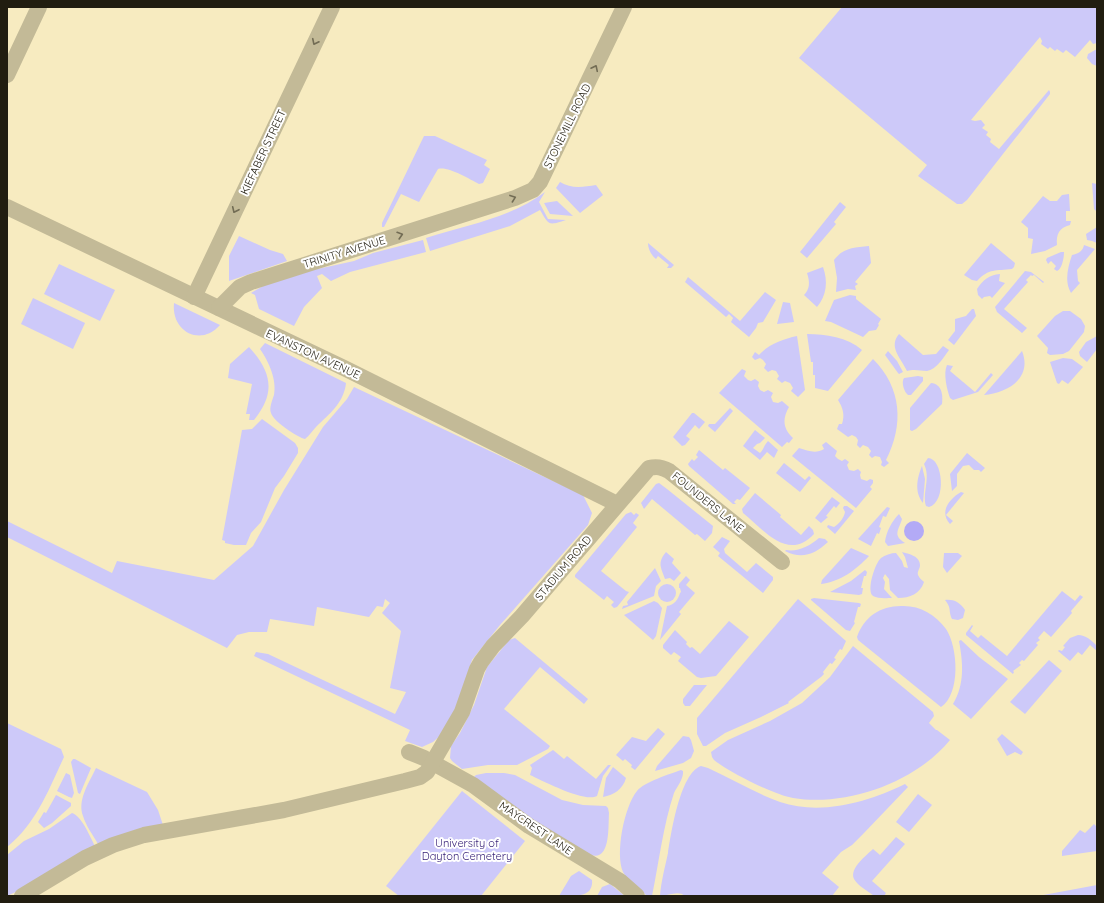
<svg xmlns="http://www.w3.org/2000/svg" width="1104" height="903" font-family="Quicksand,sans-serif">
	<style>
		.built { fill: #f7ebc0 }
		.green { fill: #cdc9f9 }
		.water { fill: #b3aaf6 }
		.lines { fill: none; stroke-linecap: round; stroke-linejoin: round }
		.street { stroke: #c3ba97; stroke-width: 16 }
		.oneway { stroke: #726c54 }
		.labels { text-anchor: middle; stroke-width: 4; stroke-linejoin: round; paint-order: stroke }
		.street-label { font-size: 11px; fill: #211d10; stroke: #fff }
		.park-label { font-size: 11px; fill: #3a2479; stroke: #fff }
	</style>
	<rect width="100%" height="100%" fill="#fff5d1"/>
	<rect class="built" x="7" y="7" width="1090" height="889"/>
	<g class="green">
		<path d="M842,7H1097V43L1093,44L1090,40L1075,57L1066,50L1063,53L1057,49L1055,51L1050,47L1048,49L1041,44L1042,41L1040,37L971,120L975,121L981,120L985,125L982,128L988,132L986,135L991,139L990,142L999,149L1049,90L1050,92V94L967,200L962,204H957L918,176L927,165L799,58Z"/>
		<path d="M1097,49V66L1092,64L1087,58L1088,54Z"/>
		<path d="M424,136H435L487,160L484,165L490,169L483,183L479,184C469,179 448,166 438,169L419,202L401,194L384,227H382V223Z"/>
		<path d="M560,182C571,189 583,187 596,185L603,195L580,213L556,188Z"/>
		<path d="M1092,183L1097,184V212L1094,209Z"/>
		<path d="M545,192L539,202L548,219L566,220C548,226 549,225 540,210L510,226L430,251L426,238C466,225 511,218 545,192Z"/>
		<path d="M1069,194L1070,211H1066V221H1071L1070,225C1059,228 1056,234 1057,245L1045,251L1031,254L1033,239L1028,238V228L1021,222L1043,196L1050,201H1057L1062,195Z"/>
		<path d="M557,201L573,216L550,214L544,203Z"/>
		<path d="M840,202L846,207L834,222L836,224L807,258L800,252Z"/>
		<path d="M1097,227V243L1092,241L1087,240L1086,234Z"/>
		<path d="M239,236L270,250L283,254L287,261L229,281V256Z"/>
		<path d="M423,240L426,252L350,272L331,281L322,274L317,276L322,288L304,307L294,326L259,309L255,295L251,293L263,286L313,270L354,261L373,253Z"/>
		<path d="M648,243L674,265L671,268H667L669,265L658,256L656,259C651,255 648,249 648,243Z"/>
		<path d="M991,243L1015,263L1014,267L1012,269C996,271 989,268 977,281L972,280L964,275Z"/>
		<path d="M1084,245L1095,249L1077,270L1078,281L1080,283L1071,293C1064,281 1068,267 1072,255C1078,254 1083,251 1084,245Z"/>
		<path d="M869,246L871,263L855,282L858,284L855,286L856,290L848,289L836,292L837,278L834,260C844,247 854,248 869,246Z"/>
		<path d="M1061,252H1064C1064,258 1062,269 1057,271L1054,269L1056,266L1051,261L1048,264L1046,260L1047,258Z"/>
		<path d="M59,264L115,290L100,321L44,294Z"/>
		<path d="M823,267C828,281 827,295 817,307L804,295C810,289 810,282 807,273Z"/>
		<path d="M1025,271L1031,272L1044,282L1043,283L1034,275L1032,276L1031,275L1026,280L1028,282L1004,309L1027,328L1022,333L997,312L995,307Z"/>
		<path d="M1000,274L999,281L1005,283L992,298L990,296L984,297L982,299L978,295L977,289C983,280 989,275 1000,274Z"/>
		<path d="M688,277L740,321L765,292L776,300L763,322L758,323L756,328L749,337L731,322L733,318L729,314L726,317L685,282Z"/>
		<path d="M850,295L856,296V299L881,319L878,324L879,325L876,330L869,331L863,337L831,322L825,321L834,300Z"/>
		<path d="M33,298L85,323L73,349L21,324Z"/>
		<path d="M783,302L790,303L794,322L777,324Z"/>
		<path d="M174,303L220,325C201,347 171,332 174,303Z"/>
		<path d="M972,309H974L976,316L954,345L948,340L955,331V319L966,316Z"/>
		<path d="M1063,311H1070L1081,319L1085,326L1084,332L1069,351L1063,354L1050,355L1047,353L1048,348L1037,336L1055,316Z"/>
		<path d="M807,334C826,334 847,337 862,350L828,391L815,388V375H813V362H811Z"/>
		<path d="M899,334L923,355L936,354L943,346L949,350C944,357 936,370 927,371C920,371 915,369 907,371C901,358 888,347 899,334Z"/>
		<path d="M797,336L805,390L798,397L791,391L793,388L790,383L785,381L782,383L777,379L779,376L776,371L772,370L768,372L764,368L766,364L763,360L760,358L755,360L752,357L755,352L759,355C769,344 783,339 797,336Z"/>
		<path d="M1097,336V349L1087,362L1080,356L1079,352L1086,342Z"/>
		<path d="M265,343L346,383C344,403 329,414 316,427C312,431 309,436 305,439C297,437 273,421 271,413C269,408 272,401 274,395C277,380 269,362 260,349Z"/>
		<path d="M249,347C272,372 276,393 254,420H249L250,414H246L252,384L228,378L230,364Z"/>
		<path d="M888,351L897,361L903,372L899,374L898,373L885,355Z"/>
		<path d="M1022,351C1033,379 1006,393 984,395Z"/>
		<path d="M1063,358L1072,359L1083,367L1068,384L1062,380L1059,384L1057,383L1050,362Z"/>
		<path d="M873,359C902,388 904,425 886,460L889,463L884,467L881,465L882,462L880,457L875,456L872,458L869,455L871,451L868,447L863,445L860,448L857,445L858,440L856,437L852,435L848,437L837,429L839,424H842C845,415 843,408 838,400Z"/>
		<path d="M947,365L953,366L950,371L975,392L991,373L993,375L978,392L953,400L950,398C947,390 943,373 947,365Z"/>
		<path d="M742,369L746,371L744,376L748,380L751,381L755,379L759,382L758,386L760,390L764,392L768,390L773,393L771,397L773,402L778,403L782,401L789,407C782,419 783,429 793,438L789,443L787,442L782,447L719,393Z"/>
		<path d="M918,376L923,377V381L911,395H908C904,392 901,382 904,378Z"/>
		<path d="M931,383C942,384 943,395 942,404L916,429L912,431L910,430V408Z"/>
		<path d="M354,387L583,495L592,513L588,525L500,625L472,660L456,709L441,735L433,742L422,747L405,741L410,730L254,656L256,652L268,654L395,714L406,692L390,688L401,631L382,613L390,603L385,599L383,607L377,606L369,617L317,607L314,626L270,619L267,632H249L237,635L227,648L7,537V521L112,573L117,561L214,580L253,546L284,490L323,427L347,399Z"/>
		<path d="M730,408L733,411L715,432L708,426L709,424H715Z"/>
		<path d="M692,413H694L705,422L699,429L695,425L686,436L690,439L685,445L682,446L673,437Z"/>
		<path d="M262,419L295,443L298,448V453L284,476L275,488L261,522L251,533L246,545H234L225,543V541L222,540L242,430L252,429Z"/>
		<path d="M755,430L765,438L760,443L757,444L753,448L760,453C764,449 764,445 768,441L778,450L774,458L767,452L760,460L743,446Z"/>
		<path d="M826,442L837,451L835,456L838,459L842,461L845,459L849,462L847,465L849,470L854,471L858,469L861,472L860,475L861,479L867,481L870,479L873,480V483L870,487L872,489L856,508L792,456L799,448C808,451 816,454 824,449L822,445Z"/>
		<path d="M699,450L723,470L725,468L750,488L740,500L737,499L734,502L736,504H733L689,466L688,464L692,459L694,461L698,457L696,455Z"/>
		<path d="M967,453L985,468L981,472L979,470H974L969,465L963,466L957,474V486L952,491L950,474Z"/>
		<path d="M928,458C943,458 947,502 929,507L926,506C922,492 931,478 924,464Z"/>
		<path d="M784,463L805,480L809,476L811,478L800,492L776,473Z"/>
		<path d="M922,466L925,479L923,503C914,492 917,478 922,466Z"/>
		<path d="M659,483L667,489L713,526L712,533L705,541L697,534L695,535L652,499L644,509L641,503L656,484Z"/>
		<path d="M961,492L964,493L946,515L953,521L950,524C939,512 949,499 961,492Z"/>
		<path d="M755,493L781,515L780,517L801,535L809,526L813,530L814,534C788,562 764,530 743,513L742,509Z"/>
		<path d="M832,497L840,503L836,508L834,506L826,516L828,517L821,523L815,518Z"/>
		<path d="M844,506H847L854,511L835,534L827,527L828,525L834,527C839,524 844,518 845,512L843,508Z"/>
		<path d="M887,507L890,508L886,517L883,516L879,527L881,528L879,534L877,533L871,546L858,539Z"/>
		<path d="M631,512L634,515L636,513L639,515L633,523L637,527L601,571L626,591L629,592L617,607L614,608L611,605L614,602L607,596L604,600L575,577V575L626,514Z"/>
		<path d="M899,514L902,519C899,530 892,535 905,543L888,546L885,542C886,532 892,521 899,514Z"/>
		<path d="M722,537L730,541L724,549L725,553L747,572L756,563L773,577V580L763,593L718,556L720,553L713,547Z"/>
		<path d="M819,538L825,539L828,542C815,554 802,560 785,551L786,550C798,552 810,546 819,538Z"/>
		<path d="M851,548L869,556C857,569 840,582 821,584L822,580Z"/>
		<path d="M666,552L674,559L672,563L681,573L674,581L670,578L665,579C661,567 657,563 666,552Z"/>
		<path d="M902,552C909,554 920,556 920,565C920,569 917,571 918,575C919,578 922,580 924,582C920,594 910,598 898,598L890,590L889,579L885,574L883,578L885,582L884,589L892,598C887,598 878,599 873,596C866,591 875,563 881,558C885,555 891,553 896,553L902,561L904,567L908,568L905,557Z"/>
		<path d="M944,553H958L962,556L947,573L943,567Z"/>
		<path d="M655,568L661,581L656,586L654,596L622,609L623,606L628,605L627,602Z"/>
		<path d="M865,570L867,572L866,576H864L861,588H863L862,594L859,595L830,592L851,581Z"/>
		<path d="M686,576L690,580L686,585L695,593L679,612L681,614L660,640L667,606C674,605 678,600 680,593L681,592L680,588H679V584Z"/>
		<circle cx="667" cy="593" r="9"/>
		<path d="M1062,591L1075,601L1080,595L1083,597L1071,611L1072,613L1051,637L1044,631L1038,638L1040,640L1036,643L1038,645L1024,661L1022,660L1019,663L1021,665L1013,671L1014,672L1013,674L966,635V633L972,625L973,626L970,631L978,638L981,635L1007,656Z"/>
		<path d="M814,598L859,603L861,604L860,607H858L854,622L855,623L850,631L846,630L811,600V599Z"/>
		<path d="M798,599L846,641L842,650L840,649L834,658L836,659L832,664L830,663L823,672L824,674L821,677L788,702L789,703L761,717L725,733L706,746H703L697,734V718Z"/>
		<path d="M945,600C953,599 960,602 965,610L963,618L958,620L952,619C948,610 952,609 945,600Z"/>
		<path d="M654,601L658,603L662,608L656,636L653,640L624,615Z"/>
		<path d="M901,606C919,605 935,614 946,629C958,647 961,694 941,707L858,640L857,637C864,617 880,606 901,606Z"/>
		<path d="M729,621L749,637L716,676L701,678L697,677L678,661L681,657L674,652L671,655L663,648V645L675,630L687,642L686,644L690,648L692,647L700,654Z"/>
		<path d="M1078,635C1086,635 1091,640 1097,646V651L1090,645L1082,655L1078,652L1070,661L1058,651L1059,650L1062,651L1065,647L1063,646L1070,638Z"/>
		<path d="M515,638L588,699L584,704L540,667L504,709L550,746L548,749L517,765H488L462,769L452,761L450,758L451,746L460,733L474,705L487,667L509,640Z"/>
		<path d="M961,640L979,657L1008,679L971,719L953,704C965,684 963,663 959,641Z"/>
		<path d="M853,646L933,712L934,716L929,723L936,730H937L950,740C916,782 847,807 793,798C774,795 729,772 714,760L712,757L711,752L728,740L770,721L802,703L830,677Z"/>
		<path d="M1049,660L1062,671L1025,714L1010,702Z"/>
		<path d="M694,685H707L690,706H685L683,703V699Z"/>
		<path d="M7,723L61,749L64,757C49,789 36,824 7,847Z"/>
		<path d="M658,728L665,734L635,770L631,767L632,765L625,759L623,761L616,755L632,737L646,741Z"/>
		<path d="M1002,734L1023,752L1021,755L1015,752L1007,756L997,739Z"/>
		<path d="M683,736L689,737L691,740L694,751L691,758L683,763L655,771L657,766Z"/>
		<path d="M553,750L564,759L567,756L596,779L608,765H611L603,776L597,796C585,803 543,781 530,775L532,768L530,765Z"/>
		<path d="M73,759H75L91,768L80,794L78,793L71,762Z"/>
		<path d="M701,766L708,768C732,779 755,793 780,802C821,816 868,802 905,784L908,787L864,833L852,845L841,852L822,873L839,887L832,896H685C678,890 669,896 660,896C661,882 665,867 668,853C671,834 680,773 701,766Z"/>
		<path d="M613,767L626,778C623,789 614,795 603,797L606,778Z"/>
		<path d="M96,768L147,792L158,810L163,825L98,844C93,835 86,826 83,816C77,800 89,783 96,768Z"/>
		<path d="M681,770L683,771C684,778 677,787 674,793C663,826 659,862 652,896H647C640,889 628,882 623,872C615,854 624,807 637,791C644,782 670,774 681,770Z"/>
		<path d="M66,773L70,775L74,793L72,798L69,797L57,791Z"/>
		<path d="M486,773H504L515,775L562,800L583,805L606,806L608,808L609,813C608,829 611,866 586,853L526,815L474,777L476,775Z"/>
		<path d="M462,791L525,841L481,896H399L386,886Z"/>
		<path d="M918,794L932,805L909,832L896,822Z"/>
		<path d="M56,795L71,803V806L52,823L44,828L38,822L44,812L46,813Z"/>
		<path d="M72,813C82,816 90,837 95,846L20,890L7,896V855L24,841L49,829Z"/>
		<path d="M1094,824L1097,827V851L1062,856V851L1080,830L1085,833Z"/>
		<path d="M896,837L905,844L872,881L886,893L884,896H874C868,891 858,886 854,879C849,868 867,855 873,849L880,855Z"/>
		<path d="M579,871L592,880C594,899 571,896 559,896L571,876Z"/>
		<path d="M610,884L625,896H597L602,887Z"/>
		<path d="M1097,885V896H1038Z"/>
	</g>
	<circle class="water" cx="914" cy="531" r="10"/>
	<g class="lines">
		<g class="street">
			<path d="M7,75L39,7"/>
			<path d="M7,207L344,368L617,504"/>
			<path d="M194,297L332,7"/>
			<path d="M219,308L240,287L251,282L515,198L533,190L540,182L624,7"/>
			<path d="M409,752L424,758L473,785L529,826L620,881L637,896"/>
			<path d="M22,896L85,858L113,845L144,835L284,810L405,781L420,777L427,772L462,712L477,669L481,662L493,646L522,616L649,468C657,466 662,467 669,471L782,562"/>
		</g>
	</g>
	<defs><path id="oneway-chevron" d="M-2-3.5L2.5 0L-2 3.5" fill="none" stroke-width="1.6" stroke-linecap="round" stroke-linejoin="round"/></defs>
	<g class="oneway">
		<use href="#oneway-chevron" transform="translate(315 42) rotate(116)"/>
		<use href="#oneway-chevron" transform="translate(595 68) rotate(-64)"/>
		<use href="#oneway-chevron" transform="translate(513 198) rotate(-20)"/>
		<use href="#oneway-chevron" transform="translate(235 210) rotate(115)"/>
		<use href="#oneway-chevron" transform="translate(400 235) rotate(-17)"/>
	</g>
	<g class="labels">
		<g class="street-label">
			<text transform="translate(567 126) rotate(-64)" y="4">STONEMILL ROAD</text>
			<text transform="translate(263 152) rotate(-65)" y="4">KIEFABER STREET</text>
			<text transform="translate(344 252) rotate(-17)" y="4">TRINITY AVENUE</text>
			<text transform="translate(313 354) rotate(25)" y="4">EVANSTON AVENUE</text>
			<text transform="translate(708 502) rotate(39)" y="4">FOUNDERS LANE</text>
			<text transform="translate(563 568) rotate(-50)" y="4">STADIUM ROAD</text>
			<text transform="translate(536 828) rotate(34)" y="4">MAYCREST LANE</text>
		</g>
		<g class="park-label">
			<text x="467" y="847">University of<tspan x="467" dy="13">Dayton Cemetery</tspan></text>
		</g>
	</g>
	<rect width="1104" height="903" fill="none" stroke="#211d10" stroke-width="16"/>
</svg>
